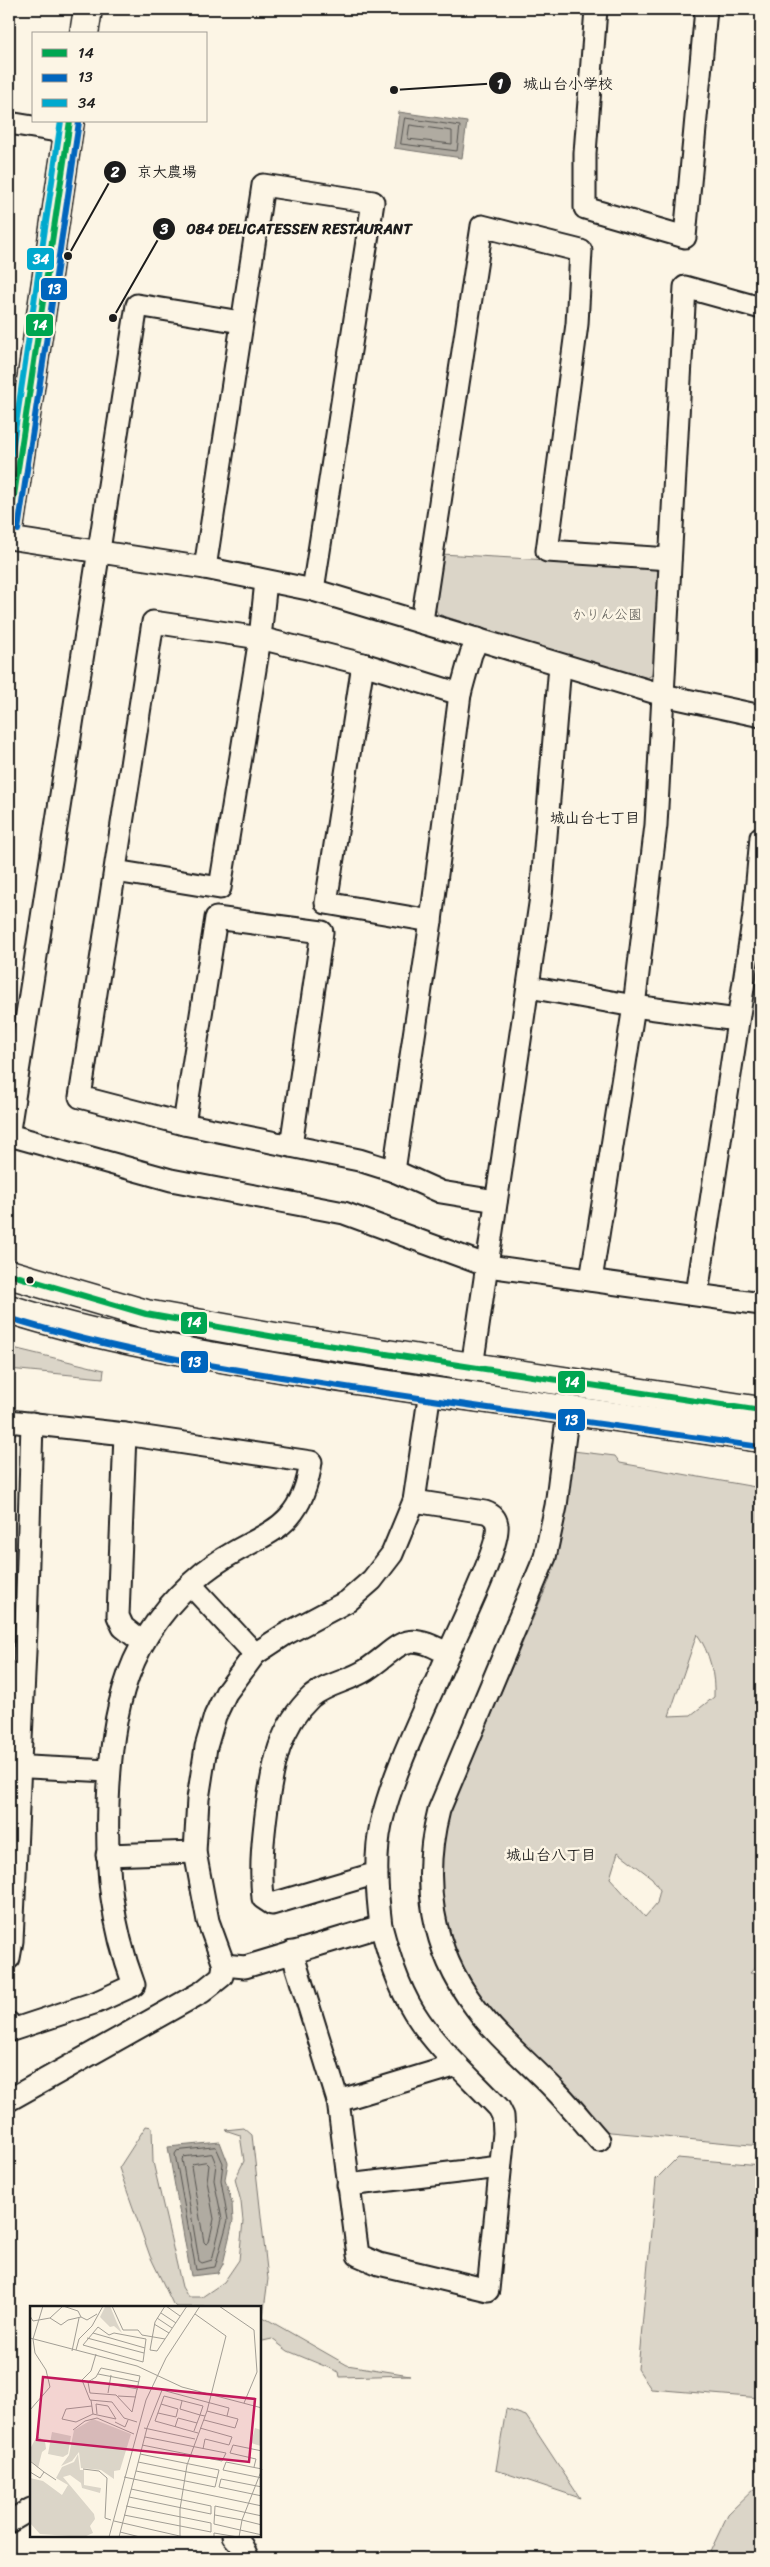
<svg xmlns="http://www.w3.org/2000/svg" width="770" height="2567" font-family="Sriracha,'Klee One',sans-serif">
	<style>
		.green { fill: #dbd5c8; stroke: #7c7872; fill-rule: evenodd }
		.water { fill: #b0aba1; stroke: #75726c }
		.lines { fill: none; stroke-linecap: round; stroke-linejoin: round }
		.shore { stroke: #575551; stroke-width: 1 }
		.street-casing { stroke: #1c1c1c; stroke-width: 25 }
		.secondary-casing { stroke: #1c1c1c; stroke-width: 31 }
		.highway-casing { stroke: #1c1c1c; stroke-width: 31 }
		.street { stroke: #fcf5e5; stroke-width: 21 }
		.secondary { stroke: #fcf5e5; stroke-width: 28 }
		.highway { stroke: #fcf5e5; stroke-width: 28 }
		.bus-1-casing { stroke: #fcf5e5; stroke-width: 10 }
		.bus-2-casing { stroke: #fcf5e5; stroke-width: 10 }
		.bus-3-casing { stroke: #fcf5e5; stroke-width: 10 }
		.bus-1 { stroke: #00a651; stroke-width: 6 }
		.bus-2 { stroke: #0065bd; stroke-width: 6 }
		.bus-3 { stroke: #00a9ce; stroke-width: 6 }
		.bus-dot { fill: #1c1c1c; stroke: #fcf5e5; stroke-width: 2 }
		.labels { text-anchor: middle; stroke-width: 5; stroke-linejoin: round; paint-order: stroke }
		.park-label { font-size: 14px; fill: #555450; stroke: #fcf5e5 }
		.neighbourhood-label { font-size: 15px; font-weight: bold; fill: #1c1c1c; stroke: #fcf5e5 }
		.inset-road { fill: none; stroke: #a29e95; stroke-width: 1 }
		.view { fill: #c2185b; fill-opacity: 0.15; stroke: #c2185b; stroke-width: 2.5 }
		.inset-edge { fill: none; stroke: #1c1c1c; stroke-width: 2.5 }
		.leader { fill: none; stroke: #1c1c1c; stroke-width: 2 }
		.callout-dot { fill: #1c1c1c; stroke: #fcf5e5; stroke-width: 2 }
		.mark-label { font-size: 15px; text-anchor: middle; font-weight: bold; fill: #fff }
		.callout-label { font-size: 15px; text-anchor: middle; font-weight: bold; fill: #1c1c1c; stroke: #fcf5e5; stroke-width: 5; stroke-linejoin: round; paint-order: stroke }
		.line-badge { stroke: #fcf5e5; stroke-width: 2 }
		.badge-label { font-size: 14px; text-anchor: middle; font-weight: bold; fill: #fff }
	</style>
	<rect width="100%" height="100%" fill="#fcf5e5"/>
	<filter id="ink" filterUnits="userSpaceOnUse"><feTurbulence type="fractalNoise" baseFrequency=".02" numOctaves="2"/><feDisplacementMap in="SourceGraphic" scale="10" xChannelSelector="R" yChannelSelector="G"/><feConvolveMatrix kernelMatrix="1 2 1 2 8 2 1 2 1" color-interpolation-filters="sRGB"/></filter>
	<g filter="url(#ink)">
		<g class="green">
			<path d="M441,554L656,566L662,573L657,672L647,678L564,656L438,614L433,604Z"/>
			<path d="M9,1347L104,1370L103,1378L9,1369Z"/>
			<path d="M573,1451L615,1456L620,1463L761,1488V1961L750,1973L761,1974V2146L600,2131L549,2071L483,2000L456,1954L441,1897V1855L449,1814L549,1581L566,1513ZM697,1634C710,1652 715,1676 714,1697L691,1715L669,1716ZM618,1852L652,1878L660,1890L657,1903L645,1917L610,1878Z"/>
			<path d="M146,2126L152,2127L153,2162L182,2287L188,2297H202L224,2282L239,2260L243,2221L241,2202L235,2179L244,2161L240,2135L225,2130L244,2128L252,2135L268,2279L263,2317L347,2365L410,2375L340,2377L339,2372L288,2351L272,2339L263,2341L260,2339V2307H176L173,2304L150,2256L119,2168Z"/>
			<path d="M677,2158L761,2165V2398L651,2389L638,2369L656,2179Z"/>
			<path d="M506,2409L526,2416L580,2498L496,2470Z"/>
			<path d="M761,2482V2558H713L710,2552L728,2514Z"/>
		</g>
		<g class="water">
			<path d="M399,112L467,122L462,158L394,148Z"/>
			<path d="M220,2142L228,2163L225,2179L232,2203L233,2221L223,2264L218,2273L191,2276L168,2147Z"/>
		</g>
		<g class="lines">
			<g class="shore">
				<path d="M405,118L460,126L457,151L401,144Z"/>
				<path d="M410,125L452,131V144L408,139Z"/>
				<path d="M216,2147L223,2163L221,2180L228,2220L215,2267L196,2270L175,2154L177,2151Z"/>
				<path d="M212,2154L216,2164L214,2180L222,2219L212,2260L202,2263L199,2261L182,2159L184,2157Z"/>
				<path d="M206,2162L209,2165L207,2181L214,2219L209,2242L206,2244L204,2242L191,2166L193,2164Z"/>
			</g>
			<g class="street-casing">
				<g id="street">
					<path d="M596,9L585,153V208L685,237L706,9"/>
					<path d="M9,123L69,133"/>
					<path d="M9,538L205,568L313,590L663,695L761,716"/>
					<path d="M205,568L263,185L373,202L313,590"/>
					<path d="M266,581L260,638L153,622L80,1097L184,1124L359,1160L394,1171L431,921L460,694L471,654L478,639"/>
					<path d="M422,621L482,226L581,251L577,324L547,551L670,559"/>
					<path d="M115,871L220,888L260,638L363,664"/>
					<path d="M431,921L326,903L363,664L460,694"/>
					<path d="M529,987L634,1006L737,1020"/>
					<path d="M184,1124L216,918L322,932L291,1146"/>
					<path d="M9,1130L137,305L241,322"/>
					<path d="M9,1135L171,1180L344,1213L488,1266L761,1304"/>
					<path d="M394,1171L441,1192L496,1201"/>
					<path d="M591,1280L634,1006L656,825L685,287L761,308"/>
					<path d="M697,1294L754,915L761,837"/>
					<path d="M472,1367L541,897L560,665"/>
					<path d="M568,1411L556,1506L545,1557L439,1810C421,1880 431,1949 475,2007C497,2037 528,2062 554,2089C570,2105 584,2123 599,2140"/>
					<path d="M9,1421L125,1434L311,1462C300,1540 256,1530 204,1572C126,1636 112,1707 108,1803C106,1869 111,1923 134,1985L97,2002L12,2030L9,2023"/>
					<path d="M125,1434L118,1616L123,1627L142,1642"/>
					<path d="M414,1501L485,1512C491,1514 496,1518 497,1525C501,1544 458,1631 448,1654"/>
					<path d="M191,1585L255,1654"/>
					<path d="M9,1766L109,1771"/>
					<path d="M107,1855L195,1852"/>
					<path d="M377,1873L272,1904L263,1898C260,1867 263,1838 267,1807C273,1766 279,1727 311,1697C326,1684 349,1681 366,1670C402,1646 403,1628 448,1654C426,1707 394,1768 381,1824C374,1857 377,1893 381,1926"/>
					<path d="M9,1958L12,1941L26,1629L32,1423"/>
					<path d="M224,1965L245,1967L381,1926C389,1956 398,1986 414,2012C437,2049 470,2077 499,2108L503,2116L504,2133L488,2290L379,2264L358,2255L338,2101L292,1952"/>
					<path d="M9,2100L202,1992L222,1976L224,1965L208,1921L195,1852L198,1799L206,1747L215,1716L226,1693L255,1654L284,1635L348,1601L372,1580L392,1554L414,1501L430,1391"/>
					<path d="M338,2101L457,2065"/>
					<path d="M348,2185L500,2167"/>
					<path d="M9,2522L31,2509"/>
					<path d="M233,2536L242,2546L248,2558"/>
				</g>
			</g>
			<g class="secondary-casing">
				<g id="secondary">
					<path d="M84,34L88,9"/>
					<path d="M9,529L70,121"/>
				</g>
			</g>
			<g class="highway-casing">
				<g id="highway">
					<path d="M9,1274L146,1314L275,1337L761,1411"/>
					<path d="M9,1309C102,1339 201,1355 298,1371C452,1396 607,1414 761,1438"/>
				</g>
			</g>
			<use href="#street" class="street"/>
			<use href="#secondary" class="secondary"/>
			<use href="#highway" class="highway"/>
			<g class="bus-1-casing">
				<g id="bus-1">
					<path d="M9,529L70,121"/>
					<path d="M9,1274L146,1314L275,1337L761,1411"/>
				</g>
			</g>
			<g class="bus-2-casing">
				<g id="bus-2">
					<path d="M18,530L79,122"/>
					<path d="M9,1318C113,1350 220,1368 327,1384C471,1407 616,1425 760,1447"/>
				</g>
			</g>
			<g class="bus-3-casing">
				<path id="bus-3" d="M9,471L61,121"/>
			</g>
			<use href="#bus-1" class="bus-1"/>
			<use href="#bus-2" class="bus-2"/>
			<use href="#bus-3" class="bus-3"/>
		</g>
	</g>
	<circle class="bus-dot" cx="30" cy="1280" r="4.5"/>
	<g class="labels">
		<g class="park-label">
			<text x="607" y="619">かりん公園</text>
		</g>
		<g class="neighbourhood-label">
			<text x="595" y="823">城山台七丁目</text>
			<text x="551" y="1860">城山台八丁目</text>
		</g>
	</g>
	<g transform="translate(30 2306)">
		<rect width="231" height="231" fill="#fcf5e5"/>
		<path d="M80,0L87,17L92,27L84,20L80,21L70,11L75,1ZM63,113L101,128L90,164L84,165V173L71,164L51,162L49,146L42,155L31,160L39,149L44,124ZM225,122L231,124V140L221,137ZM22,126L41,130L38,148L33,151L18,148ZM7,130L15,135L16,143L12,146L8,162L0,154V143ZM48,148L50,164H54V179L71,182L70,187L52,182L51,177L40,169L33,171L64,208L65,213L60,220L63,227L54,231L10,228L0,217V172L13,175L32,189L38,179L26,172L32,161L44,156Z" fill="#dbd5c8"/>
		<path class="inset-road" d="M33,0L48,5L51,11M82,0L93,24H108L112,29L135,33M135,0L125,16L120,44L127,45L157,0M136,0L150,10M189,0L224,24L227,66L214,97M131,7L146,17M0,10L3,15L20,12L33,0M20,12L31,19L38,14L51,11L57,14L67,8M127,12L142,22M124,18L139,27M68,21L79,29L84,27L116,33L113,56L53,39ZM63,27L115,42M0,32L107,60L152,81L232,102M57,32L114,47M46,44L49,33L62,20L73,0M42,45L49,12M66,48L61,65L52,74L60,94L82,96L94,112L107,116M71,62L110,70L102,106L86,89L60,87L58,76L66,71ZM68,68L109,76M62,75L108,83M78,87L81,69M88,90L106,91M61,94L63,108L46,116L32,113L36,103L62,100M152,95L150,103L170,109L167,117M0,104L20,81L16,64L5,47L3,33L13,0M128,107L146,111L148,103L131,98M63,108L86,113L78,100L66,98L67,108M174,114L205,122L208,113L177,105M85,116L95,121L98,114M145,121L148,112L167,117L164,125M114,122L165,133M170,122L202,131L199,139L175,133L173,143M43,124L55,115L67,112L104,128M168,127L125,115L134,90L173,100L170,109L175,110M112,139L192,155L196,147L115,131M0,155L14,166M108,156L187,172M224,161L226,153L200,147L203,139L232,145M53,163L69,165L77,172L75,212L81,214M232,163L196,156L193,164L232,172M106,165L185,181L189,164L110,148M0,166L10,172L14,166L26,174M94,171L232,200M232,181L191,173L189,181L232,190M99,191L181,208V200L101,183M94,209L181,226V217L96,200M185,209L212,214L232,163M232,210L185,200L184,218L232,229M84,215L154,231M90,226L110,231M79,231L116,94L136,52L170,0M89,231L117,122L132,84L199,102L197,110M150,231V203L157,159L177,105L196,30L165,8M184,231V227L208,231M209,231L212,214L232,219"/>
		<path class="view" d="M13,71L225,93L219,156L7,134Z"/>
		<rect width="231" height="231" class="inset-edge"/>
	</g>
	<path class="leader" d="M394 90L500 83M68 256L115 172M113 318L164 229"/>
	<g class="callout-dot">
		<circle cx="394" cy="90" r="5"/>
		<circle cx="68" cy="256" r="5"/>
		<circle cx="113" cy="318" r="5"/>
		<circle cx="500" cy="83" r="12"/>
		<circle cx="115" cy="172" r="12"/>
		<circle cx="164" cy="229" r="12"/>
	</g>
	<g class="mark-label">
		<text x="500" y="89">1</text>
		<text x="115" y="177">2</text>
		<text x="164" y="234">3</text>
	</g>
	<g class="callout-label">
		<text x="568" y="89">城山台小学校</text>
		<text x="167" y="177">京大農場</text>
		<text x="299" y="234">084 DELICATESSEN RESTAURANT</text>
	</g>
	<g class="line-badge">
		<rect x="26" y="247" width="29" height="24" rx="5" fill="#00a9ce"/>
		<rect x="40" y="277" width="28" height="24" rx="5" fill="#0065bd"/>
		<rect x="25" y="313" width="29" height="24" rx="5" fill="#00a651"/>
		<rect x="180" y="1311" width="28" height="24" rx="5" fill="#00a651"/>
		<rect x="180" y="1350" width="29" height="24" rx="5" fill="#0065bd"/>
		<rect x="557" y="1370" width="29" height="24" rx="5" fill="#00a651"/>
		<rect x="557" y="1408" width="29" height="24" rx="5" fill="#0065bd"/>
	</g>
	<g class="badge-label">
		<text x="41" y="264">34</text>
		<text x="54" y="294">13</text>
		<text x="40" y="330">14</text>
		<text x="194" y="1327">14</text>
		<text x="194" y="1367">13</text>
		<text x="572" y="1387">14</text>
		<text x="571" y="1425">13</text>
	</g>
	<rect width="770" height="2567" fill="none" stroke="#fcf5e5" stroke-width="30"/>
	<rect x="15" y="15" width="740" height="2537" fill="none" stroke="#1c1c1c" stroke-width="2" filter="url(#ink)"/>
	<rect x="32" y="32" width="175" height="90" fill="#fcf5e5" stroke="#a29e95"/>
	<rect x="42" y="49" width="25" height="8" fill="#00a651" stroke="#a29e95"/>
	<text x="78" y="58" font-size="15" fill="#1c1c1c">14</text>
	<rect x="42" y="74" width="25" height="8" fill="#0065bd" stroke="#a29e95"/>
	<text x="78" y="82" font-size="15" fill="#1c1c1c">13</text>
	<rect x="42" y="99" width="25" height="8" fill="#00a9ce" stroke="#a29e95"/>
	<text x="78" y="108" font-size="15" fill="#1c1c1c">34</text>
</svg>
